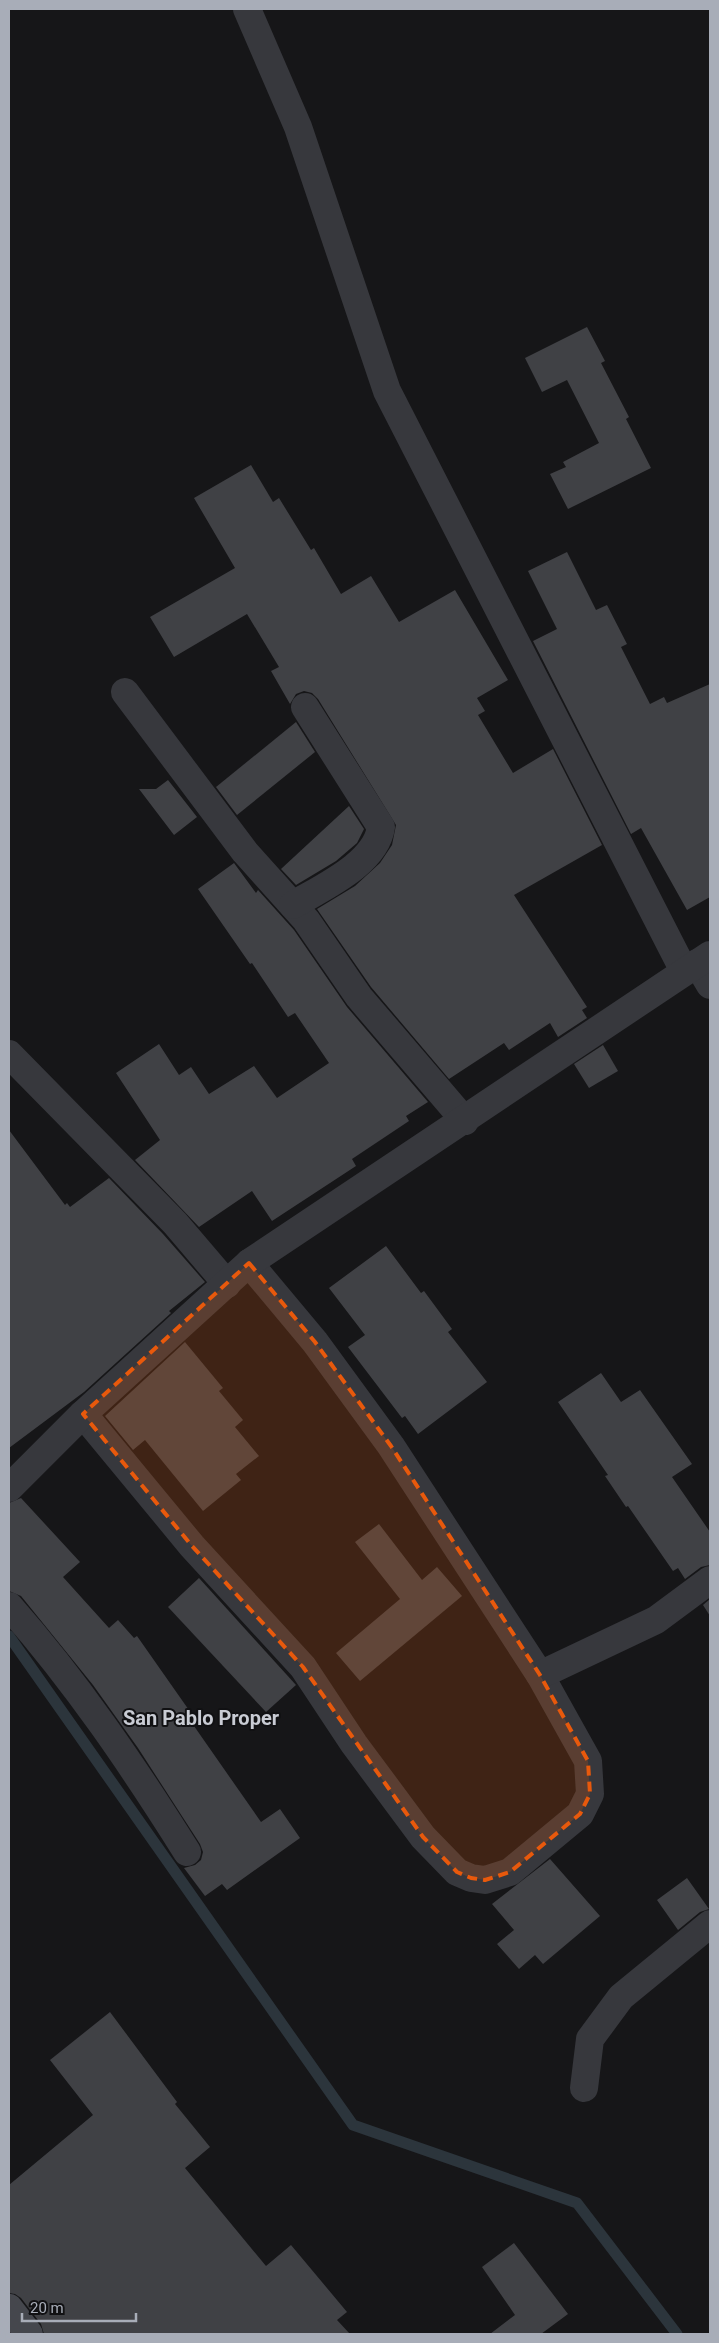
<svg xmlns="http://www.w3.org/2000/svg" width="719" height="2343" font-family="Roboto,sans-serif">
	<style>
		.lines { fill: none; stroke-linecap: round; stroke-linejoin: round }
		.stream { stroke: #2c353c; stroke-width: 11 }
		.building { fill: #404145 }
		.street { stroke: #37383d; stroke-width: 28 }
		.secondary { stroke: #45474d; stroke-width: 28 }
		.marked { fill: #e8590c; fill-opacity: 0.2; stroke: #e8590c; stroke-width: 4; stroke-dasharray: 10 6; stroke-linejoin: round }
		.labels { text-anchor: middle; stroke-width: 4; stroke-linejoin: round; paint-order: stroke }
		.quarter-label { font-size: 20px; font-weight: bold; fill: #c9ccd4; stroke: #111113 }
	</style>
	<rect width="100%" height="100%" fill="#161618"/>
	<g class="lines">
		<path class="stream" d="M9,1636L353,2125L577,2203L677,2334"/>
	</g>
	<g class="building">
		<path d="M587,327L605,361L601,363L629,417L626,419L651,468L568,509L550,474L566,467L563,462L599,443L567,380L542,392L525,358Z"/>
		<path d="M251,465L273,502L279,498L311,550L314,548L341,594L371,576L399,622L455,590L508,680L477,698L485,711L478,715L513,773L553,749L602,845L514,895L587,1007L582,1010L587,1018L558,1037L550,1023L509,1050L504,1043L449,1079L371,987L317,909L355,886L380,863L392,845L396,825L318,699L312,693L304,691L296,694L290,704L271,671L279,667L247,614L174,657L150,617L235,568L194,498Z"/>
		<path d="M567,552L596,610L607,605L627,644L621,647L650,704L664,697L667,703L710,684V897L687,910L641,828L631,834L533,641L557,629L528,571Z"/>
		<path d="M296,722L315,752L237,815L216,787Z"/>
		<path d="M168,780L197,817L174,835L139,789H156Z"/>
		<path d="M349,806L364,829L357,843L336,861L296,885L281,869Z"/>
		<path d="M234,863L256,893L258,890L294,930L347,1007L428,1102L406,1116L409,1121L352,1159L356,1166L272,1221L252,1191L199,1227L135,1160L160,1140L116,1073L159,1044L179,1075L191,1067L209,1094L254,1066L277,1098L329,1063L295,1013L288,1017L252,963L250,964L198,889Z"/>
		<path d="M603,1045L618,1071L589,1088L574,1064Z"/>
		<path d="M9,1130L65,1205L67,1203L70,1207L109,1178L163,1234L205,1282L169,1311L171,1313L84,1392L9,1448Z"/>
		<path d="M386,1246L421,1293L424,1291L452,1329L448,1332L487,1382L418,1434L405,1416L402,1418L348,1347L365,1335L329,1288Z"/>
		<path d="M185,1342L223,1388L219,1391L243,1420L235,1427L259,1456L236,1474L241,1480L203,1511L145,1440L133,1450L105,1416Z"/>
		<path d="M601,1373L621,1402L640,1390L692,1464L672,1477L710,1532V1565L701,1567L685,1579L678,1568L673,1571L628,1506L626,1507L605,1476L608,1475L558,1402Z"/>
		<path d="M21,1498L80,1562L63,1577L109,1628L118,1620L134,1638L137,1636L198,1723L194,1726L261,1822L280,1809L300,1838L227,1890L222,1884L205,1896L184,1868L195,1865L201,1860L203,1852L200,1844L138,1748L93,1685L21,1596L9,1591V1503Z"/>
		<path d="M379,1524L422,1580L437,1567L462,1596L360,1681L336,1653L400,1599L355,1542Z"/>
		<path d="M199,1578L296,1685L266,1712L168,1607Z"/>
		<path d="M710,1599V1616L703,1605Z"/>
		<path d="M550,1859L600,1916L543,1964L535,1955L519,1969L497,1944L514,1930L492,1904Z"/>
		<path d="M687,1878L709,1909L700,1912L678,1930L657,1900Z"/>
		<path d="M110,2012L177,2102L175,2104L210,2147L185,2168L266,2266L291,2245L347,2312L337,2320L350,2334H44L41,2324L21,2298L15,2294L9,2293V2185L93,2115L50,2060Z"/>
		<path d="M514,2243L568,2314L541,2334H490L515,2315L482,2267Z"/>
	</g>
	<g class="lines">
		<g class="street">
			<path d="M247,9L298,127L387,391L684,971"/>
			<path d="M125,692L245,852L306,920L359,997L465,1121"/>
			<path d="M293,905C321,888 376,864 381,827L305,707"/>
			<path d="M697,963L710,985"/>
			<path d="M9,1054L175,1223L227,1284"/>
			<path d="M83,1414L192,1546L303,1667L354,1744L423,1837L457,1872L471,1878L485,1880L510,1872L580,1814L590,1794L588,1761L540,1675L391,1446L315,1342L249,1263"/>
			<path d="M9,1488L83,1414L249,1263L710,955"/>
			<path d="M9,1606C76,1682 133,1766 187,1852"/>
			<path d="M540,1675L656,1620L710,1580"/>
			<path d="M584,2088L590,2039L621,1997L710,1924"/>
		</g>
		<path class="secondary" d="M9,2308L29,2334"/>
	</g>
	<path class="marked" d="M249,1263L315,1342L391,1446L540,1675L588,1761L590,1794L580,1814L510,1872L485,1880L471,1878L457,1872L423,1837L303,1667L192,1546L83,1414Z"/>
	<g class="labels">
		<g class="quarter-label">
			<text x="201" y="1725">San Pablo Proper</text>
		</g>
	</g>
	<rect width="719" height="2343" fill="none" stroke="#a8adb8" stroke-width="20"/>
	<path d="M22 2313v8h114v-8" fill="none" stroke="#a8adb8" stroke-width="2.5"/>
	<text x="30" y="2313" font-size="15" fill="#a8adb8" stroke="#111113" stroke-width="4" paint-order="stroke">20 m</text>
</svg>
